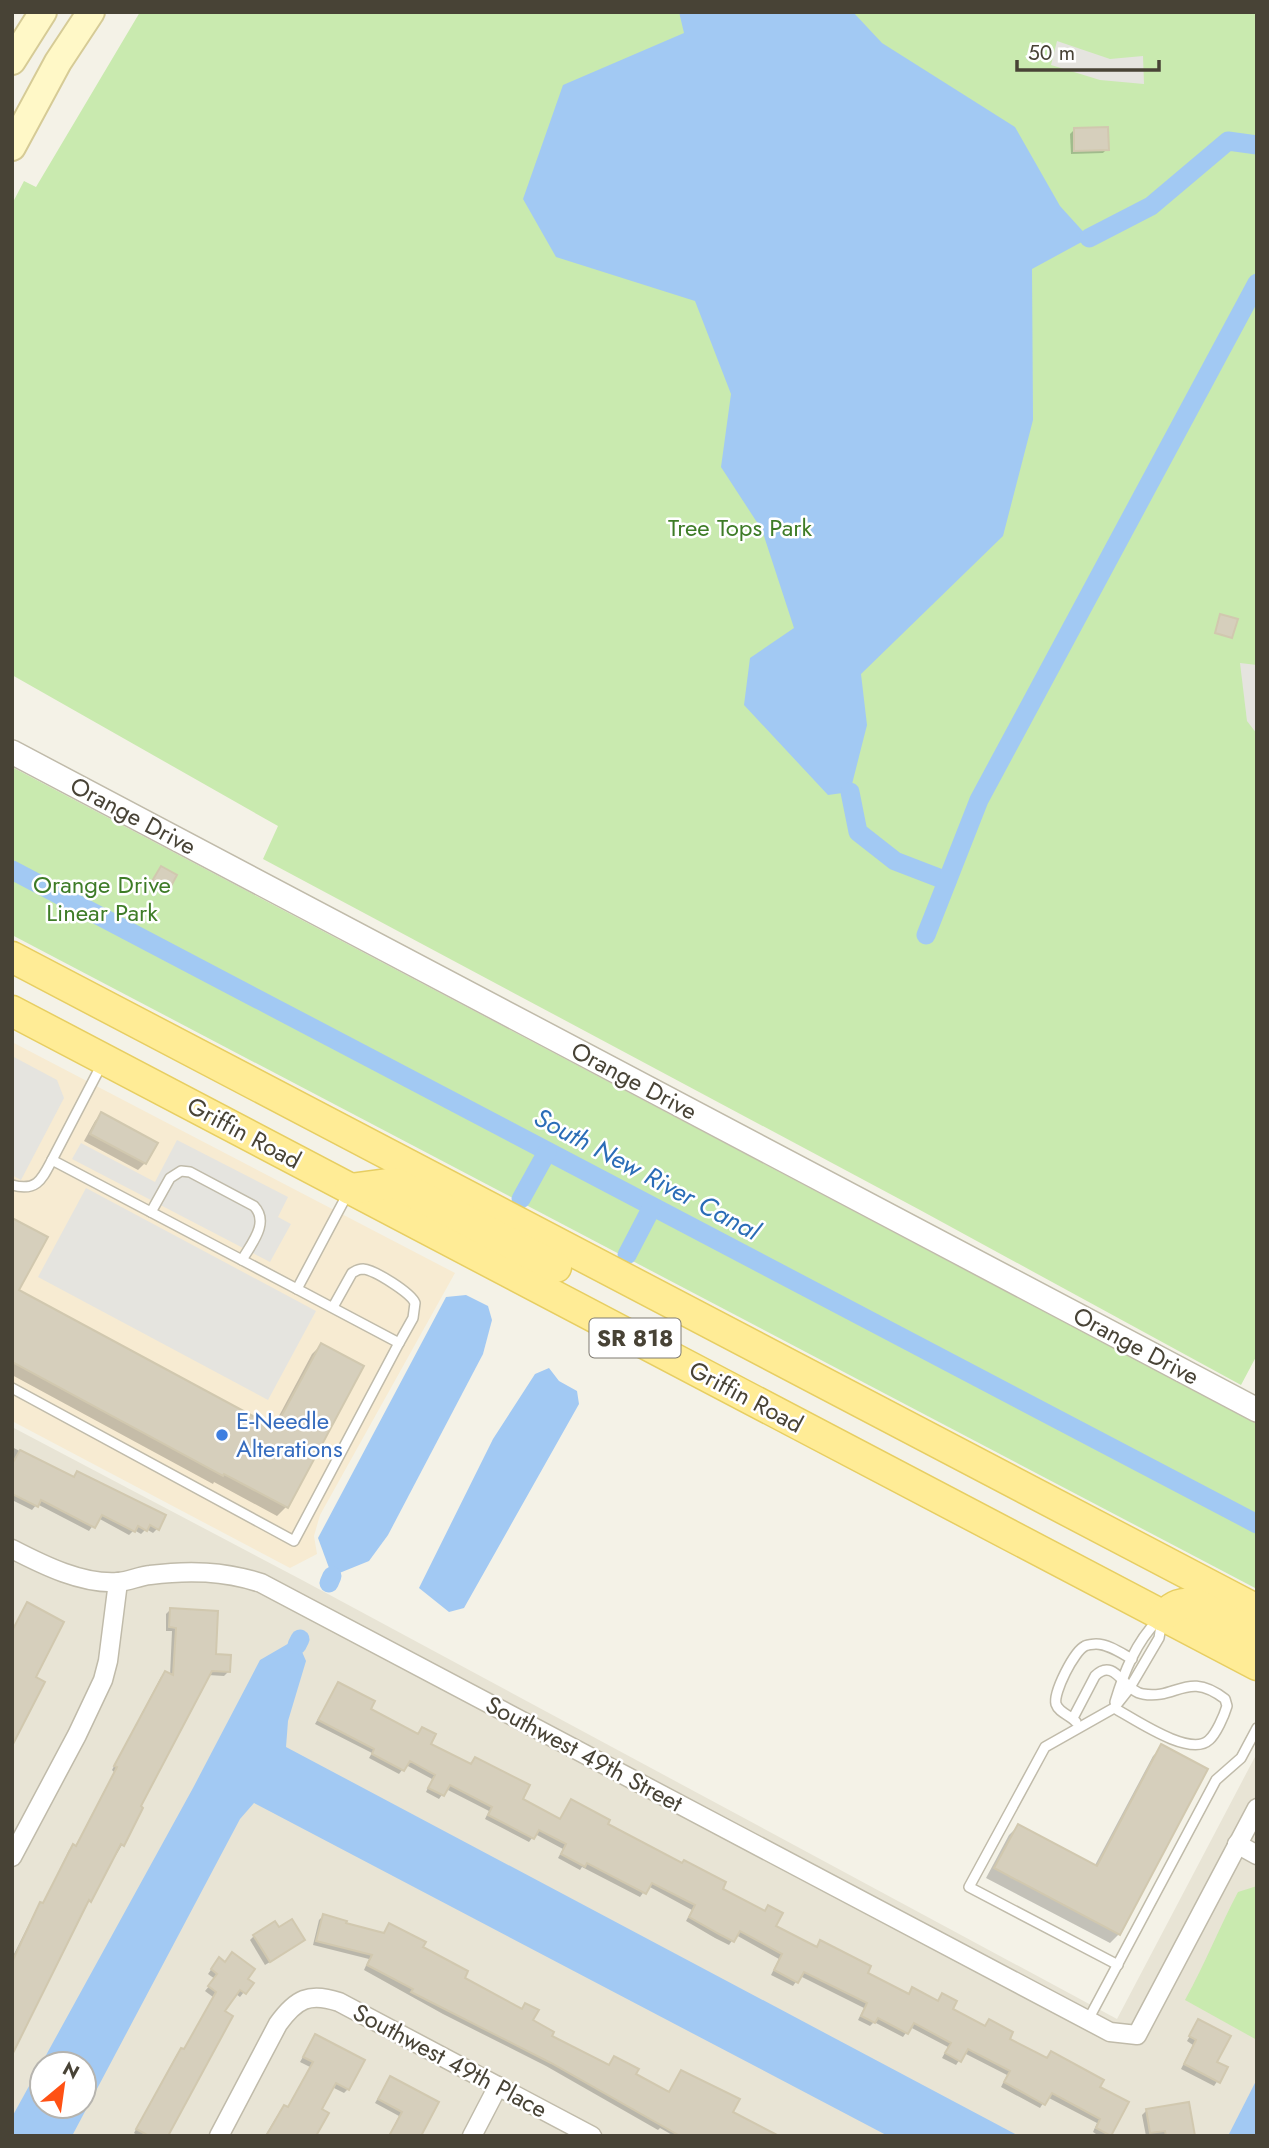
<svg xmlns="http://www.w3.org/2000/svg" width="1269" height="2148" font-family="Jost,sans-serif">
	<style>
		.residential { fill: #e8e4d5; fill-rule: evenodd }
		.commercial { fill: #f7ebd2 }
		.green { fill: #c9eaaf }
		.parking { fill: #e5e4df }
		.water { fill: #a2c9f3; fill-rule: evenodd }
		.shadow { fill: #0003 }
		.lines { fill: none; stroke-linecap: round; stroke-linejoin: round }
		.canal { stroke: #a2c9f3; stroke-width: 19 }
		.building { fill: #d6cfbc; stroke: #d1c8af; stroke-width: 2 }
		.service-casing { stroke: #c0bbaa; stroke-width: 12 }
		.minor-casing { stroke: #c0bbaa; stroke-width: 21 }
		.tertiary-casing { stroke: #c0bbaa; stroke-width: 26 }
		.secondary-casing { stroke: #d6cb96; stroke-width: 30 }
		.primary-casing { stroke: #e7ce62; stroke-width: 33 }
		.service { stroke: #fff; stroke-width: 9 }
		.minor { stroke: #fff; stroke-width: 18 }
		.tertiary { stroke: #fff; stroke-width: 23 }
		.secondary { stroke: #fff8c7; stroke-width: 26 }
		.primary { stroke: #ffec96; stroke-width: 30 }
		.shop-dot { fill: #3f7fe0; stroke: #fff; stroke-width: 2.5 }
		.labels { text-anchor: middle; stroke-width: 5; stroke-linejoin: round; paint-order: stroke }
		.shield { fill: #fff; stroke: #7f7b72; stroke-width: 2 }
		.shield-label { font-size: 23px; font-weight: bold; fill: #484336 }
		.park-label { font-size: 24px; fill: #3e7c27; stroke: #fff }
		.street-label { font-size: 24px; fill: #484336; stroke: #fff }
		.shop-label { font-size: 24px; fill: #366cbe; stroke: #fff; text-anchor: start }
		.water-label { font-size: 26px; font-style: italic; fill: #2b6db7; stroke: #fff }
	</style>
	<rect width="100%" height="100%" fill="#f4f2e7"/>
	<path class="residential" d="M12,1427L302,1580L1117,2019L1257,1753V2136H12ZM42,2064H84V2106H42Z"/>
	<path class="commercial" d="M12,1042L455,1273L320,1515L314,1536L317,1554L290,1568L12,1421Z"/>
	<g class="green">
		<path d="M140,12H1257V1355L1241,1385L920,1210L263,859L278,826L12,675V204L24,181L36,187Z"/>
		<path d="M12,767L1257,1424V1589L12,935Z"/>
		<path d="M1257,1886V2040L1185,2000C1205,1964 1219,1928 1238,1892Z"/>
	</g>
	<g class="parking">
		<path d="M1057,41L1110,59L1143,56L1144,84L1100,80L1051,65Z"/>
		<path d="M1240,663L1257,665V734L1247,721Z"/>
		<path d="M12,1056L57,1080L64,1098L21,1180L12,1175Z"/>
		<path d="M177,1140L288,1197L278,1217L291,1224L270,1262L72,1159L81,1143L155,1182Z"/>
		<path d="M86,1188L316,1311L268,1400L38,1277Z"/>
	</g>
	<g class="water">
		<path d="M679,12H853L882,43L1015,127L1060,206L1089,238L1032,269L1033,420L1003,536L861,674L867,725L850,792L828,795L744,705L750,658L794,628L762,530L721,467L731,394L695,301L556,257L523,199L563,85L684,33Z"/>
		<path d="M466,1295L488,1306L492,1320L483,1354L388,1535L369,1561L332,1576L318,1538L446,1297Z"/>
		<path d="M549,1368L559,1381L577,1391L579,1404L464,1608L449,1612L419,1588L493,1439L535,1374Z"/>
		<path d="M291,1642L300,1647L306,1661L288,1721L286,1747L1019,2136H888L254,1803L240,1819L72,2136H12V2117L193,1788L260,1660ZM84,2064V2106H42V2064Z"/>
		<path d="M1257,2079V2136H1228Z"/>
	</g>
	<g class="shadow">
		<path d="M1074,130L1107,149L1103,153L1071,154L1070,134Z"/>
		<path d="M159,869L167,889L166,890L152,883Z"/>
		<path d="M101,1114L145,1163L138,1170L84,1141L95,1121Z"/>
		<path d="M12,1220L17,1291L272,1429L312,1354L321,1345L286,1507L277,1516L214,1482L213,1484L12,1375Z"/>
		<path d="M12,1447L72,1479L77,1473L157,1529L153,1533L146,1529L141,1534L134,1530L129,1535L98,1518L89,1531L37,1504L32,1510L12,1500Z"/>
		<path d="M170,1610L228,1672L224,1676L208,1675L139,1807L122,1845L86,1905L12,2053V1958L37,1908L42,1905L69,1850L75,1847L114,1772L112,1770L161,1677L165,1673L170,1676L172,1631H166V1614Z"/>
		<path d="M338,1684L369,1709L429,1744L470,1766L475,1759L521,1800L559,1820L571,1801L605,1825L720,1890L774,1926L816,1948L821,1943L865,1974L908,1995L913,1990L937,2002L942,1995L951,2010L1046,2060L1051,2054L1098,2088L1109,2135L1099,2136L1093,2132L1097,2123L1047,2097L1040,2108L1001,2087L1007,2075L964,2053L956,2065L942,2058L948,2047L910,2027L903,2037L874,2022L870,2026L858,2020L864,2008L800,1976L793,1986L771,1975L779,1959L736,1935L729,1945L715,1938L686,1921L692,1910L648,1886L640,1897L582,1867L580,1870L558,1858L563,1849L535,1834L529,1842L485,1819L489,1811L446,1789L439,1799L426,1792L432,1779L406,1765L399,1774L369,1758L372,1753L315,1724Z"/>
		<path d="M1162,1747L1119,1934L1110,1943L986,1878L1009,1835L1018,1826L1094,1867L1153,1756Z"/>
		<path d="M323,1916L344,1925L382,1934L390,1925L462,1979L520,2010L525,2005L531,2021L550,2036L608,2067L614,2058L634,2075L668,2093L681,2072L731,2112L775,2136H674L660,2128L658,2130L546,2066L443,2014L364,1970L369,1959L313,1945L319,1920Z"/>
		<path d="M254,1936L299,1944L265,1965L250,1940Z"/>
		<path d="M215,1964L251,1983L240,1997L236,1994L222,2012L165,2136H138L134,2133L177,2054L183,2051L213,1997L205,1991L215,1979L208,1974Z"/>
		<path d="M1199,2021L1215,2063L1226,2068L1214,2086L1181,2069L1193,2045L1187,2041Z"/>
		<path d="M315,2036L348,2089L344,2093L332,2087L320,2110L314,2136H265L280,2111L284,2107L287,2108L310,2067L300,2062Z"/>
		<path d="M390,2078L419,2136H389L399,2116L375,2103Z"/>
		<path d="M1146,2111L1193,2136H1162L1161,2134L1146,2136L1142,2115Z"/>
	</g>
	<g class="lines">
		<g class="canal">
			<path d="M1089,238L1151,206L1228,141L1257,145"/>
			<path d="M850,792L858,832L895,861L947,881"/>
			<path d="M12,870L1257,1524"/>
			<path d="M926,935L979,800L1257,283"/>
			<path d="M521,1199L547,1152"/>
			<path d="M627,1255L652,1207"/>
			<path d="M329,1583L332,1576"/>
			<path d="M297,1645L300,1639"/>
		</g>
	</g>
	<g class="building">
		<path d="M1108,127L1109,150L1074,151V128Z"/>
		<path d="M1220,614L1238,619L1232,638L1215,633Z"/>
		<path d="M161,866L177,875L169,890L152,881Z"/>
		<path d="M101,1112L158,1143L146,1164L90,1134Z"/>
		<path d="M12,1218L48,1237L19,1290L275,1428L321,1343L364,1366L288,1508L224,1474L223,1476L12,1362Z"/>
		<path d="M20,1450L74,1477L77,1471L166,1515L159,1530L150,1525L147,1531L138,1526L135,1532L102,1515L95,1528L41,1500L38,1507L12,1494V1464Z"/>
		<path d="M27,1602L64,1622L36,1677L45,1682L12,1746V1631Z"/>
		<path d="M170,1608L218,1611L216,1654L231,1655L230,1672L212,1671L141,1806L143,1808L124,1846L121,1844L91,1902L89,1900L12,2055V1962L40,1902L43,1903L73,1844L76,1846L117,1767L114,1766L165,1671L173,1675L176,1628L169,1627Z"/>
		<path d="M338,1682L375,1701L371,1709L418,1734L422,1727L436,1734L431,1744L471,1764L475,1757L530,1785L523,1799L560,1819L571,1799L610,1820L608,1824L682,1863L684,1860L726,1882L723,1889L765,1911L768,1905L783,1913L776,1926L817,1947L820,1940L871,1966L868,1973L909,1994L912,1987L938,2001L942,1993L957,2001L953,2009L985,2026L989,2019L1013,2032L1010,2039L1047,2058L1051,2051L1104,2080L1100,2087L1129,2102L1111,2136L1096,2128L1100,2119L1052,2093L1045,2105L1004,2082L1010,2071L968,2049L961,2062L945,2053L951,2043L914,2023L908,2034L878,2018L875,2023L861,2016L867,2003L804,1972L798,1983L774,1970L782,1954L740,1931L734,1942L719,1934L689,1917L695,1905L652,1883L646,1894L587,1863L585,1867L561,1854L566,1844L539,1830L534,1839L488,1815L492,1807L450,1785L444,1796L428,1788L435,1775L410,1761L404,1771L372,1754L374,1749L318,1720Z"/>
		<path d="M1161,1744L1208,1769L1120,1935L994,1868L1018,1824L1097,1866Z"/>
		<path d="M323,1914L347,1921L346,1923L384,1933L389,1923L426,1942L423,1947L468,1971L465,1978L522,2009L525,2003L539,2010L533,2020L554,2032L552,2036L609,2065L614,2056L639,2069L636,2074L669,2092L681,2070L740,2099L733,2112L779,2136H680L551,2063L411,1992L413,1989L367,1965L372,1955L316,1941Z"/>
		<path d="M292,1919L305,1940L270,1962L253,1935L275,1921L279,1927Z"/>
		<path d="M232,1952L255,1969L248,1979L254,1983L246,1994L240,1990L225,2011L233,2016L168,2136H149L136,2129L181,2048L184,2049L216,1992L208,1986L217,1974L211,1969L219,1957L225,1962Z"/>
		<path d="M1198,2019L1231,2036L1217,2062L1228,2067L1220,2083L1184,2064L1196,2040L1189,2036Z"/>
		<path d="M315,2034L365,2060L349,2090L336,2083L322,2109L329,2113L316,2136H266L284,2105L288,2107L313,2062L303,2057Z"/>
		<path d="M390,2076L439,2102L421,2136H389L402,2112L378,2099Z"/>
		<path d="M1189,2102L1195,2136H1166L1165,2131L1150,2133L1146,2109Z"/>
	</g>
	<g class="lines">
		<g class="service-casing">
			<g id="service">
				<path d="M52,1160L103,1062"/>
				<path d="M12,1185C37,1192 42,1179 52,1160L297,1289L348,1193"/>
				<path d="M151,1212L170,1178L181,1171L190,1172L254,1206C270,1223 251,1244 242,1260"/>
				<path d="M333,1307L352,1273C357,1270 358,1269 363,1269C375,1270 411,1293 415,1303L413,1318L399,1343"/>
				<path d="M12,1388L294,1541L399,1343L297,1289"/>
				<path d="M1115,1702C1124,1672 1136,1642 1158,1620"/>
				<path d="M1073,1718L1095,1676C1115,1656 1124,1692 1143,1694C1177,1700 1187,1670 1225,1699L1227,1706C1224,1716 1216,1734 1209,1740C1190,1758 1133,1718 1114,1708"/>
				<path d="M1076,1722C1070,1715 1059,1713 1056,1704C1053,1693 1074,1651 1085,1646C1086,1645 1094,1644 1096,1644C1108,1644 1121,1653 1132,1659"/>
				<path d="M1118,1965L969,1887L1045,1747L1114,1708L1129,1689L1159,1638L1162,1620"/>
				<path d="M1088,2020L1216,1780L1241,1758L1257,1728"/>
			</g>
		</g>
		<g class="minor-casing">
			<g id="minor">
				<path d="M12,1549C43,1565 83,1585 119,1582C129,1581 140,1576 150,1575C189,1570 224,1571 261,1583L1110,2032L1137,2035L1257,1808"/>
				<path d="M1237,1844L1257,1855"/>
				<path d="M12,1857L77,1735L103,1680L108,1661L118,1582"/>
				<path d="M219,2136L278,2024C296,1999 309,1992 339,2002L592,2136"/>
				<path d="M472,2136L498,2086"/>
			</g>
		</g>
		<g class="tertiary-casing">
			<path id="tertiary" d="M12,752L1257,1410"/>
		</g>
		<g class="secondary-casing">
			<g id="secondary">
				<path d="M12,61L43,12"/>
				<path d="M12,147L58,62L91,12"/>
			</g>
		</g>
		<g class="primary-casing">
			<g id="primary">
				<path d="M12,957L1257,1610"/>
				<path d="M12,1011L1257,1665"/>
				<path d="M350,1189L395,1183L556,1267"/>
				<path d="M1163,1616C1174,1605 1182,1602 1196,1604L1257,1635"/>
			</g>
		</g>
		<use href="#service" class="service"/>
		<use href="#minor" class="minor"/>
		<use href="#tertiary" class="tertiary"/>
		<use href="#secondary" class="secondary"/>
		<use href="#primary" class="primary"/>
	</g>
	<circle class="shop-dot" cx="222" cy="1435" r="7"/>
	<g class="labels">
		<rect class="shield" x="589.5" y="1318.5" width="91" height="39" rx="5"/>
		<g class="shield-label">
			<text x="635" y="1346">SR 818</text>
		</g>
		<g class="park-label">
			<text x="740" y="536">Tree Tops Park</text>
			<text x="102" y="893">Orange Drive<tspan x="102" dy="28">Linear Park</tspan></text>
		</g>
		<g class="street-label">
			<text transform="translate(133 816) rotate(28)" y="8">Orange Drive</text>
			<text transform="translate(634 1081) rotate(28)" y="8">Orange Drive</text>
			<text transform="translate(244 1133) rotate(28)" y="8">Griffin Road</text>
			<text transform="translate(1136 1346) rotate(28)" y="8">Orange Drive</text>
			<text transform="translate(746 1397) rotate(28)" y="8">Griffin Road</text>
			<text transform="translate(584 1754) rotate(28)" y="8">Southwest 49th Street</text>
			<text transform="translate(450 2061) rotate(28)" y="8">Southwest 49th Place</text>
		</g>
		<g class="shop-label">
			<text x="236" y="1429">E-Needle<tspan x="236" dy="28">Alterations</tspan></text>
		</g>
		<g class="water-label">
			<text transform="translate(647 1174) rotate(28)" y="9">South New River Canal</text>
		</g>
	</g>
	<rect width="1269" height="2148" fill="none" stroke="#484336" stroke-width="28"/>
	<g transform="translate(63 2085) rotate(29)"><circle r="33" fill="#ffffff" stroke="#b6b4af" stroke-width="2"/>
	<path d="M0-5L12 26L0 18L-12 26Z" fill="#ff5114"/>
	<text y="-10" font-size="19" font-weight="bold" text-anchor="middle" fill="#484336">N</text>
	</g>
	<path d="M1017 60v10h142v-10" fill="none" stroke="#484336" stroke-width="3.5"/>
	<text x="1028" y="60" font-size="21" fill="#484336" stroke="#ffffff" stroke-width="5" paint-order="stroke">50 m</text>
</svg>
